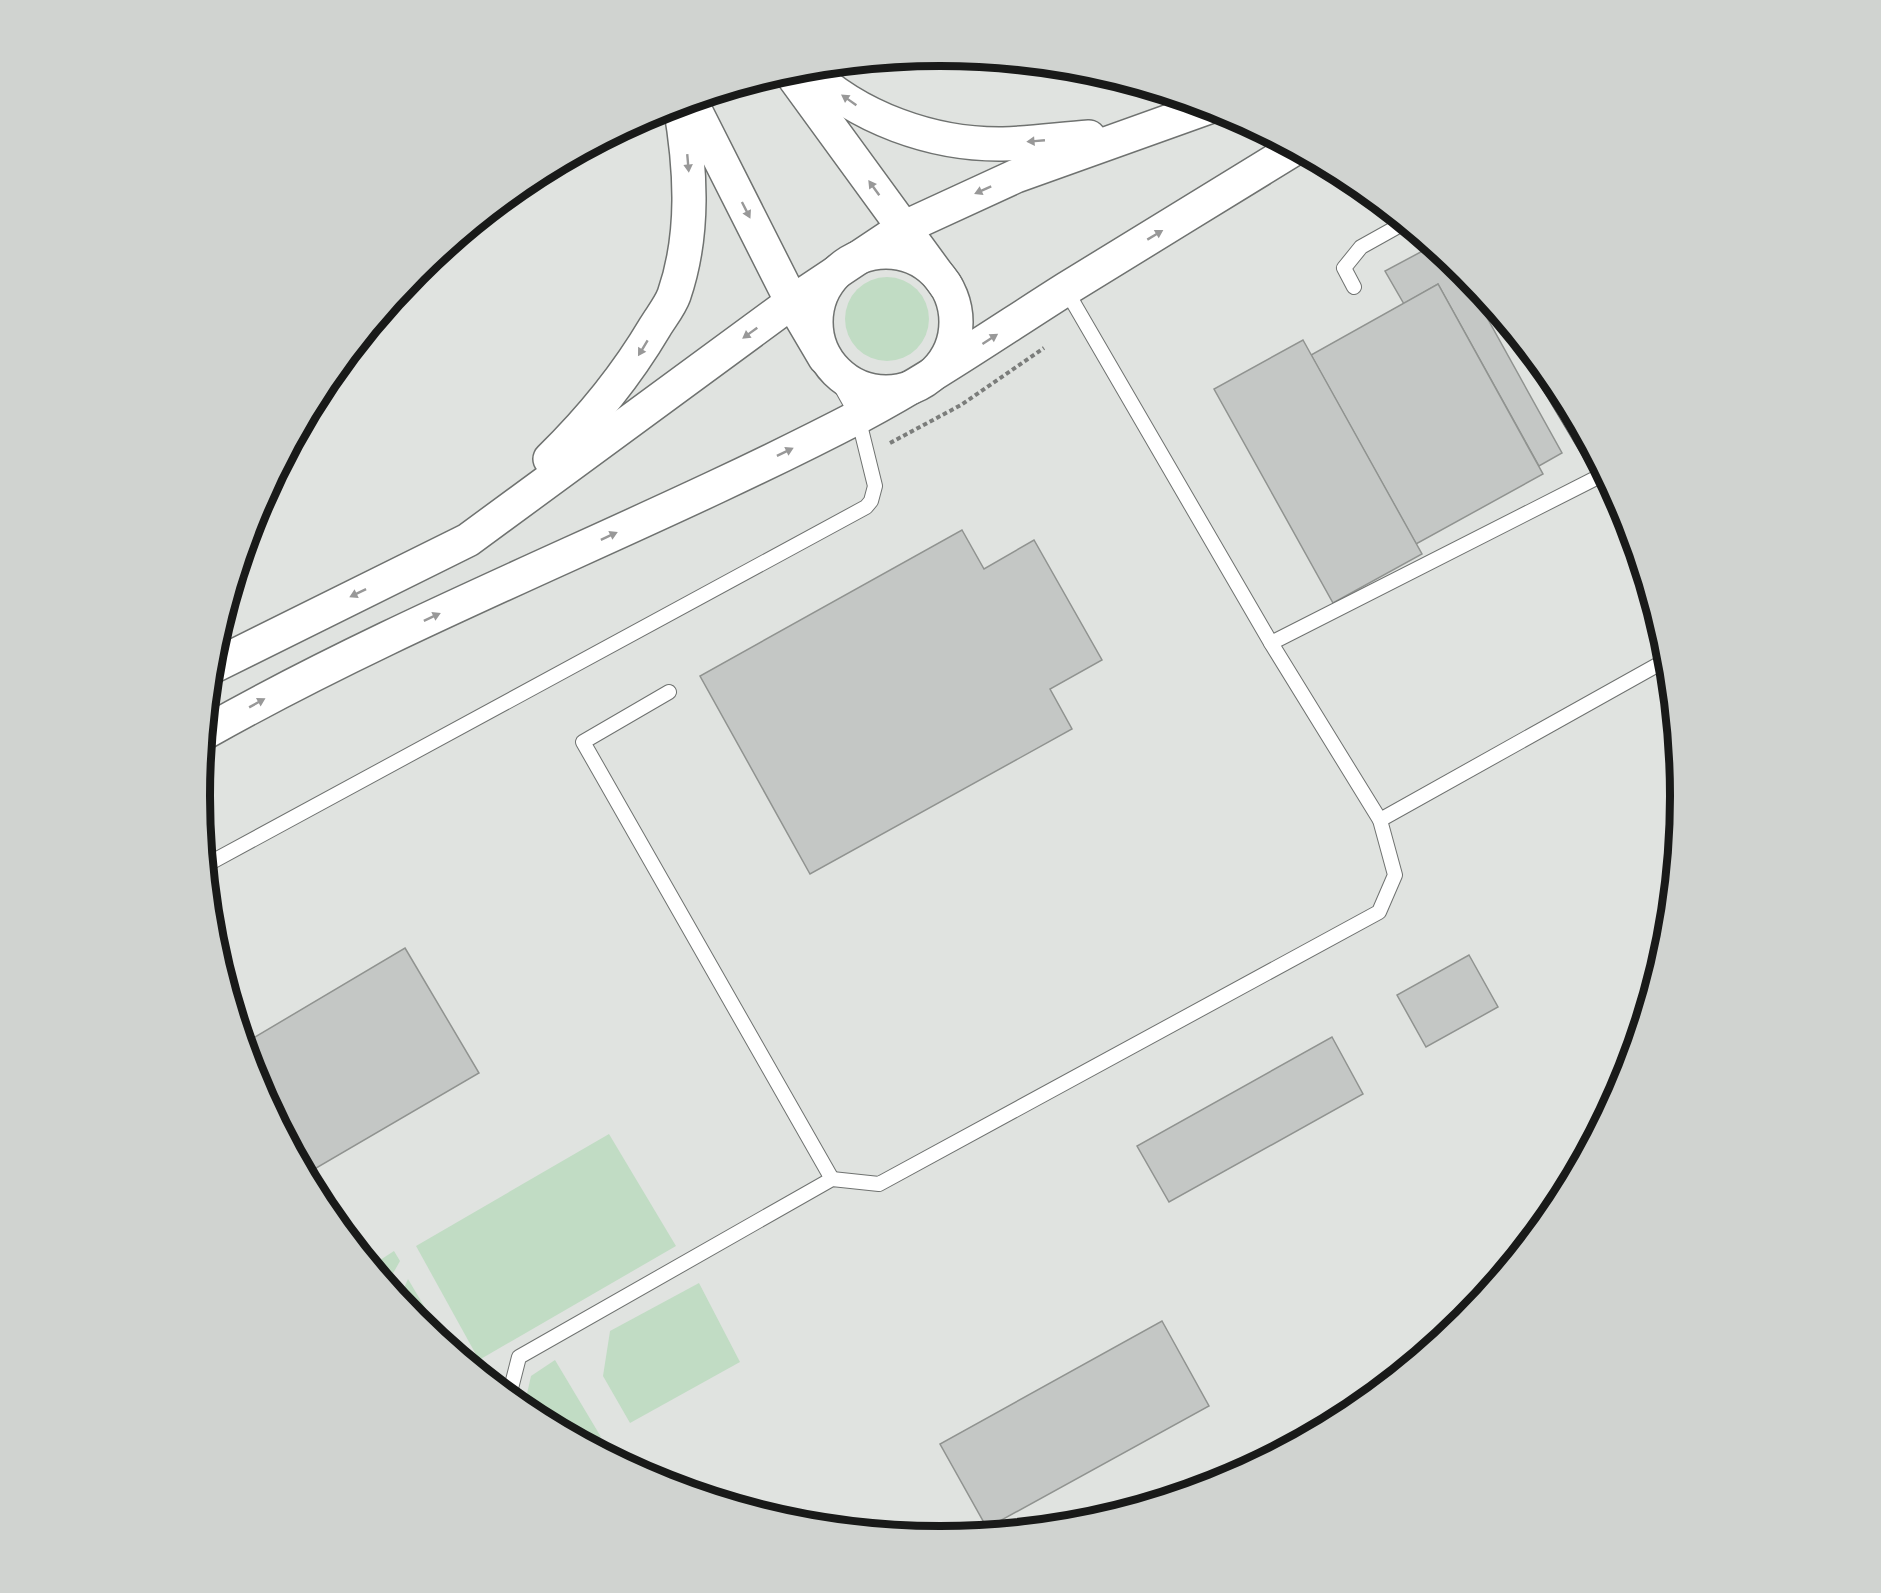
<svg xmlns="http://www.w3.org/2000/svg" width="1881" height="1593" font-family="'PT Sans',sans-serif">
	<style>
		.green { fill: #c1dcc4 }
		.building { fill: #c4c7c5; stroke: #909390; stroke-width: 1.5 }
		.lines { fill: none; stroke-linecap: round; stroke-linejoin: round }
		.lane-casing { stroke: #6f7270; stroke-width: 16 }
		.secondary-casing { stroke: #6f7270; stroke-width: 36 }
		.primary-casing { stroke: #6f7270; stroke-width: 36 }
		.path { stroke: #7b7d7b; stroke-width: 4; stroke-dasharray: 4.5 3; stroke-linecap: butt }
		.lane { stroke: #fff; stroke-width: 14 }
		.secondary { stroke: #fff; stroke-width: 33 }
		.primary { stroke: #fff; stroke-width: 33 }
		.oneway { fill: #989898 }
		.rim { fill: none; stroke: #191a19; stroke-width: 8 }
	</style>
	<rect width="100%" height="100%" fill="#e0e3e0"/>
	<g class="green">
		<circle cx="887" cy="319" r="42"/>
		<path d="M609,1134L676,1246L479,1360L416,1246Z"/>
		<path d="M394,1251L400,1261L387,1284L371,1266Z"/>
		<path d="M408,1279L447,1345L416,1320L399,1299Z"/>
		<path d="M699,1283L740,1362L630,1423L603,1376L610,1331Z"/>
		<path d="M555,1360L601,1437L588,1444L539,1418L526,1398L531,1376Z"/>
	</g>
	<g class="building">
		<path d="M1432,246L1460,269L1562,453L1539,466L1438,284L1404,304L1385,271Z"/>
		<path d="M1438,284L1543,474L1416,544L1311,355Z"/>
		<path d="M1303,340L1422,554L1333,603L1214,389Z"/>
		<path d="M962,530L984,569L1034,540L1102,660L1050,689L1072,729L810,874L700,676Z"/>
		<path d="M405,948L479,1073L306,1174L256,1080L245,1043Z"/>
		<path d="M1469,955L1498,1007L1426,1047L1397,995Z"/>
		<path d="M1332,1037L1363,1094L1169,1202L1137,1146Z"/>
		<path d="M1162,1321L1209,1406L987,1528L940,1444Z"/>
	</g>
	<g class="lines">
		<g class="lane-casing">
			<g id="lane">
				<path d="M1354,287L1344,268L1361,247L1404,223"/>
				<path d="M1529,352L1603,476"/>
				<path d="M1271,643L1604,474"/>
				<path d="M669,692L583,742L832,1179"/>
				<path d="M1380,820L1668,659"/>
				<path d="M206,865L866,507L871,501L875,486L858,417L825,358"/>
				<path d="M509,1396L519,1357L832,1179L879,1184L1379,912L1395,875L1380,820L1271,643L1066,290"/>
			</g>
		</g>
		<g class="secondary-casing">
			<g id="secondary">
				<path d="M790,72L946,286"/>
				<path d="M691,102L792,302L825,358"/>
			</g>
		</g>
		<g class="primary-casing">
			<g id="primary">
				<path d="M807,69C857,118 933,145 1003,144C1032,143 1061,139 1089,137"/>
				<circle cx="886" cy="322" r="70"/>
				<path d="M550,459C591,419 626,376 655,327C661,317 670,306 674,295C695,234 691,168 680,105"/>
				<path d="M212,667L468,540L792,302L903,228L1016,176L1209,107"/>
				<path d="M206,732C417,613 645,528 860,416C932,378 998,332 1066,289C1142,242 1218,196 1294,149"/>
			</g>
		</g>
		<path class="path" d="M890,443L961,405L1044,348"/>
		<use href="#lane" class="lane"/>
		<use href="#secondary" class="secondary"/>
		<use href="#primary" class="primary"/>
	</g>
	<defs><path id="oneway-solid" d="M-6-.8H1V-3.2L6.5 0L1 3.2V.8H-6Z" transform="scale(1.5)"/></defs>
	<g class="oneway">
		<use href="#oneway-solid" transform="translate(849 100) rotate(-145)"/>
		<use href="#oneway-solid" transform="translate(1036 141) rotate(175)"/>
		<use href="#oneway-solid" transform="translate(688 163) rotate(85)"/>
		<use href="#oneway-solid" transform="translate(874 188) rotate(-126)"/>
		<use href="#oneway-solid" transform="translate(983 190) rotate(156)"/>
		<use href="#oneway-solid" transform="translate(746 210) rotate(63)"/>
		<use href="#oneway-solid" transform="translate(1155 235) rotate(-31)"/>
		<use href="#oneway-solid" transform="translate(750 333) rotate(144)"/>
		<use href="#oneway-solid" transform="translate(990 339) rotate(-33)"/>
		<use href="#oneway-solid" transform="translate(643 348) rotate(121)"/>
		<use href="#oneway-solid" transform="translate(785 452) rotate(-26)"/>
		<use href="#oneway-solid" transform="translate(609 536) rotate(-25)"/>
		<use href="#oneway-solid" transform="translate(358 593) rotate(154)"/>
		<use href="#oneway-solid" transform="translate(432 617) rotate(-25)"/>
		<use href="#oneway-solid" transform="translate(257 703) rotate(-29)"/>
	</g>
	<path d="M0 0H1881V1593H0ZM210 796a730 730 0 1 1 1460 0a730 730 0 1 1-1460 0Z" fill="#d0d3d0" fill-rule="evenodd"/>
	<path class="rim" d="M210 796a730 730 0 1 1 1460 0a730 730 0 1 1-1460 0Z"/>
</svg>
